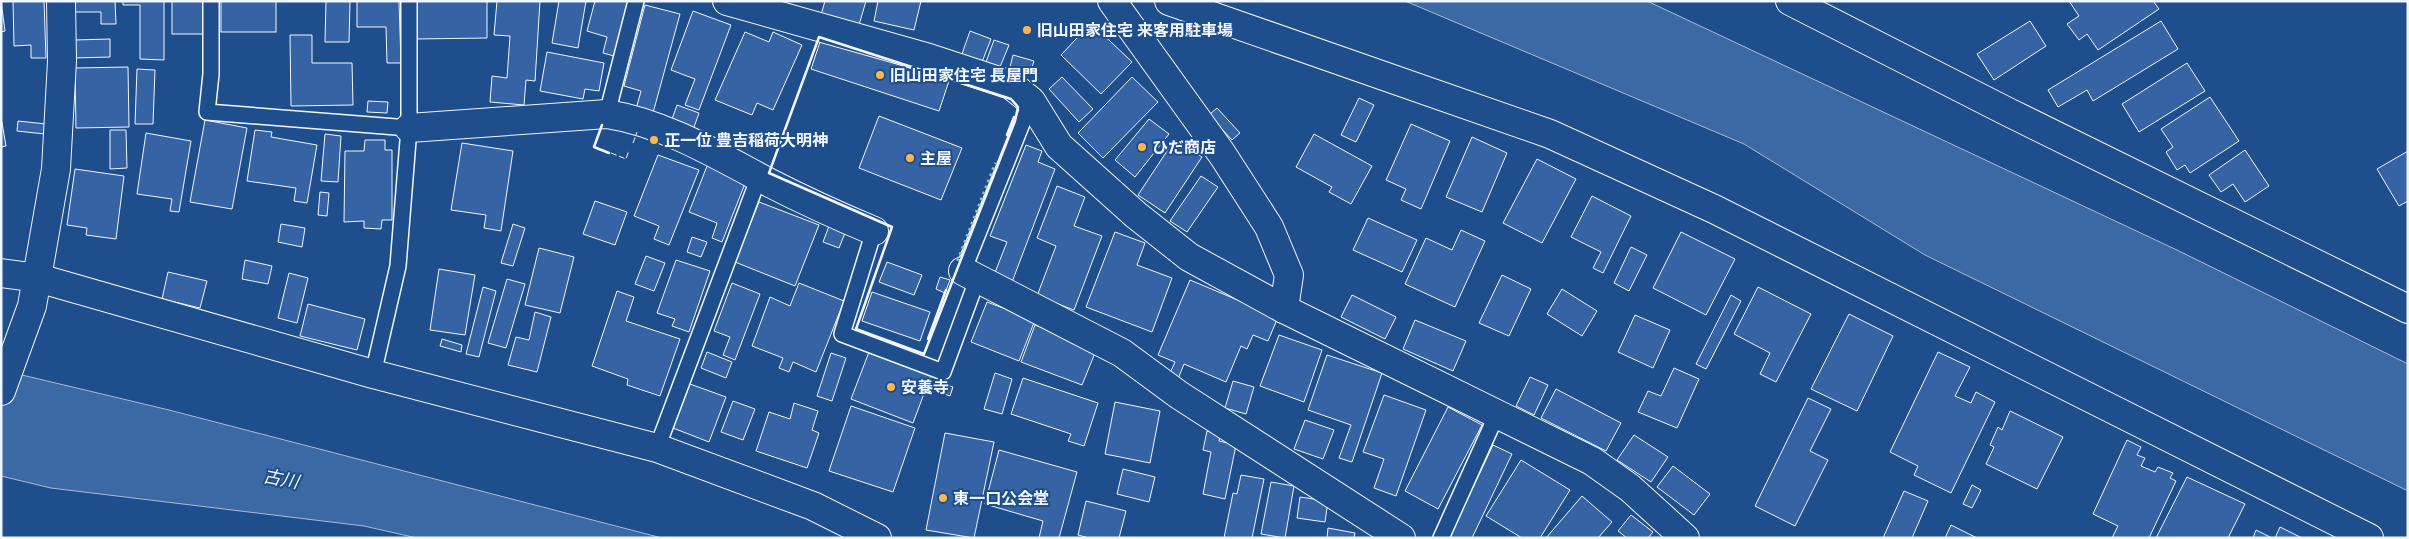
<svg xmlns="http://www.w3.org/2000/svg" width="2409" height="539" font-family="Spectral,'Noto Sans JP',serif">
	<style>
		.water { fill: #3b69a3; stroke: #a8bbd7 }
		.building { fill: #3563a3; stroke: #f2f6ff }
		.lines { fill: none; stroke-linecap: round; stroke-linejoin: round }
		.service-casing { stroke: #f2f6ff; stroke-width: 18 }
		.minor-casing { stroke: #f2f6ff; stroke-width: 30 }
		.service { stroke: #1f4e8c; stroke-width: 15 }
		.minor { stroke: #1f4e8c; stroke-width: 28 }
		.hedge { stroke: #97c8a6; stroke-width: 4; stroke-dasharray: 2.5 4; stroke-linecap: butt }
		.fence { stroke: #f2f6ff; stroke-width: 1; stroke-dasharray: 6 2.5; stroke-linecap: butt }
		.wall { stroke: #f2f6ff; stroke-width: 2.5 }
		.poi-dot { fill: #ffb74d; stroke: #1f4e8c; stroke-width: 2 }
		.labels { text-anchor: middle; stroke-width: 4; stroke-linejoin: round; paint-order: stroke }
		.poi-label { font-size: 16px; font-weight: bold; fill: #f2f6ff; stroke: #1f4e8c; text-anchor: start }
		.water-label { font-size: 18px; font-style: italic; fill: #f2f6ff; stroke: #1f4e8c }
	</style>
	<rect width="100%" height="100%" fill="#1f4e8c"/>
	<g class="water">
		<path d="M1405,1H1647L2179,251L2408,364V491L1925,255L1744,144Z"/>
		<path d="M1,370L169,410L662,538H417L364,526L51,488L1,476Z"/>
	</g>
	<g class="building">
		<path d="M1,1L5,31L1,32Z"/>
		<path d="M13,1H44L46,58H31V45L14,46Z"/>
		<path d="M73,1H115L116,24H101V12H73Z"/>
		<path d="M123,1H164V60L140,59V5H123Z"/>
		<rect x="172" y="1" width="32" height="33"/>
		<rect x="221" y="1" width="55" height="31"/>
		<path d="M326,1H350L349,42H325Z"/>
		<path d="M357,1H399L401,63H387L386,27H357Z"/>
		<path d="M413,1H487V38L414,39Z"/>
		<path d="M497,1H540L535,81L526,80L524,105L490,102L492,76L507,78L510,36L494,35Z"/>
		<path d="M559,1H586L578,48L552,43Z"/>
		<path d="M595,1H629L614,56L603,53L607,37L587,31Z"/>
		<path d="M825,1H866L859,25L821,15Z"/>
		<path d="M878,1H921L914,30L874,21Z"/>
		<path d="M2069,1H2153L2159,9L2098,50L2087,34L2079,40L2067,24L2079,16Z"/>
		<path d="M645,5L680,14L653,113L636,109L641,91L624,86Z"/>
		<path d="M693,11L731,25L699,110L685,105L695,79L671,70Z"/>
		<path d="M2030,21L2046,46L1994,80L1977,54Z"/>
		<path d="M2161,21L2178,49L2093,101L2087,90L2058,107L2048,90Z"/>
		<path d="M1091,23L1132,62L1101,94L1061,55Z"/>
		<path d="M970,31L991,39L982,62L962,54Z"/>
		<path d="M745,32L769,42L773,32L802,45L773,110L757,103L752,115L715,100Z"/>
		<path d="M290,35H312V63H352L353,105L291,106Z"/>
		<path d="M110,39V57L74,58V40Z"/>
		<path d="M821,39L949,81L939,111L811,69Z"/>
		<path d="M994,40L1009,45L1000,67L986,62Z"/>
		<path d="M547,52L604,63L599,91L585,89L583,99L540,91Z"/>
		<path d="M1013,55L1034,61L1030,73L1010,67Z"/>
		<path d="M2187,63L2205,91L2139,132L2122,104Z"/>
		<path d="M128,67L129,127L76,128L75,68Z"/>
		<path d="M137,69L155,70L153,124H135Z"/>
		<path d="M1062,77L1093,109L1079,122L1049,89Z"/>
		<path d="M1132,77L1158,102L1103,158L1078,133Z"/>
		<path d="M2210,97L2239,141L2190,173L2185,165L2177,170L2166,152L2173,147L2161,129Z"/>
		<path d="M1359,98L1374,105L1356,142L1341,135Z"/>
		<path d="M368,101L388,102L387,113L367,112Z"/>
		<path d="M677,105L699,113L693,130L671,122Z"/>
		<path d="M1217,108L1240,133L1232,140L1209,115Z"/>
		<path d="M879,116L962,148L941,200L859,168Z"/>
		<path d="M1,117L6,146L1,147Z"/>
		<path d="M1149,119L1169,134L1135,177L1115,160Z"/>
		<path d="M205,120L247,128L232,209L190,202Z"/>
		<path d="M18,121L46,124L45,134L17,131Z"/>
		<path d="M1411,124L1450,141L1421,209L1401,200L1406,189L1386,180Z"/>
		<path d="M110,130H126L127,168L110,169Z"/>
		<path d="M255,130L272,132L271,137L317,145L307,203L294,201L296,188L247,181Z"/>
		<path d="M146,133L191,141L179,212L170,211L172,199L137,194Z"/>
		<path d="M325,134L341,136L338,182L321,181Z"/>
		<path d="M1314,134L1372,166L1351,204L1329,192L1332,187L1296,167Z"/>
		<path d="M1472,137L1507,153L1482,212L1446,197Z"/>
		<path d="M1175,139L1202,157L1165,213L1138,195Z"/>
		<path d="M365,140H385V150H392V220H382L381,229L364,228V221L344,222L345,151H364Z"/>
		<path d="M462,143L513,151L501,231L484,228L486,215L451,210Z"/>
		<path d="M1026,145L1042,151L1038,162L1055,169L1012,282L994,275L1007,242L990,236Z"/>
		<path d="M2245,150L2269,186L2245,202L2233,184L2221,192L2209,175Z"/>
		<path d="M2408,151V201L2399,206L2377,169Z"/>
		<path d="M658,155L699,170L669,245L654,239L659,226L634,216Z"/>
		<path d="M1537,159L1576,179L1542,243L1503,223Z"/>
		<path d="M707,166L746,181L722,242L712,238L717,223L689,212Z"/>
		<path d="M75,169L124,176L116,239L86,235L87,228L67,225Z"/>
		<path d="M1201,176L1218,187L1187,232L1170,221Z"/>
		<path d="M1057,186L1085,197L1074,226L1102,236L1074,310L1037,296L1056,246L1037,238Z"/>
		<path d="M320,192L329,193L327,216L318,215Z"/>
		<path d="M1592,196L1631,216L1603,273L1593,268L1601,252L1571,237Z"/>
		<path d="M595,201L627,212L615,245L583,234Z"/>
		<path d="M759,202L819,225L795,286L735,262Z"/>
		<path d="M1368,218L1417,240L1402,272L1353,250Z"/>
		<path d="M281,224L305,228L302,247L278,242Z"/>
		<path d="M513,224L525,228L513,266L501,263Z"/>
		<path d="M829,226L845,233L839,248L823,242Z"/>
		<path d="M1461,230L1485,241L1455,307L1405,284L1426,238L1452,250Z"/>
		<path d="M1115,232L1145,243L1137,265L1172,278L1152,332L1086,307Z"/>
		<path d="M1681,232L1735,259L1706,315L1653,288Z"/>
		<path d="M692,237L707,242L701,257L687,252Z"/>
		<path d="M1631,247L1647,255L1629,291L1614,283Z"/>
		<path d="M539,248L574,257L560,313L525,305Z"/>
		<path d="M646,256L665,263L654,291L635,284Z"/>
		<path d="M245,260L272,266L268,284L242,279Z"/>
		<path d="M676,260L710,271L689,332L672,326L675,319L657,313Z"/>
		<path d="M887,262L922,275L914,295L879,282Z"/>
		<path d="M439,269L475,275L465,335L430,330Z"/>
		<path d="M168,272L207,281L200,308L162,299Z"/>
		<path d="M289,273L308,278L297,323L278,318Z"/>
		<path d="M1502,275L1531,289L1509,336L1479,323Z"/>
		<path d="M940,277L950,280L945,293L936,289Z"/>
		<path d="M507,279L525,284L506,348L488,343Z"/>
		<path d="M1190,280L1278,317L1268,341L1253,335L1247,349L1241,346L1226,382L1184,364L1178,379L1169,375L1175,362L1158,355Z"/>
		<path d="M732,283L760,294L735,360L723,355L730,337L714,331Z"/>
		<path d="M799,283L844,301L816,372L793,362L789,372L779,368L783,358L752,346L770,297L790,306Z"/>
		<path d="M483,287L496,291L479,357L466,354Z"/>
		<path d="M1758,287L1811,314L1776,382L1760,374L1770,353L1734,334Z"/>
		<path d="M1562,289L1597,311L1582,336L1547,314Z"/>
		<path d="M617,291L634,297L626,321L680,339L660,396L627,385L628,379L592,366Z"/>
		<path d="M872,292L930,312L920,341L862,321Z"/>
		<path d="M1352,295L1396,317L1385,339L1341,317Z"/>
		<path d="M1731,295L1741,301L1706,369L1696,364Z"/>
		<path d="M987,302L1035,320L1019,361L971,342Z"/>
		<path d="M308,304L365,319L357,350L300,336Z"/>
		<path d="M535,312L551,317L537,372L508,365L516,337L529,340Z"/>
		<path d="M1849,314L1893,336L1857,411L1811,389Z"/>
		<path d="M1635,315L1670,330L1653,368L1618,352Z"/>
		<path d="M1415,320L1466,341L1453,371L1403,349Z"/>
		<path d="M1035,325L1097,348L1082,385L1021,362Z"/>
		<path d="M1279,335L1322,350L1304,402L1260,386Z"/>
		<path d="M442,339L462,345L461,352L440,346Z"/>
		<path d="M707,352L732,362L726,378L701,368Z"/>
		<path d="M869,352L931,375L913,423L851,399Z"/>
		<path d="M1938,352L1970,367L1955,396L1971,403L1976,392L1995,402L1951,493L1914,475L1918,466L1890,452Z"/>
		<path d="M831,353L846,358L832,401L817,396Z"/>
		<path d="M1327,355L1382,373L1352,462L1339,458L1351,425L1308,410Z"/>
		<path d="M1674,368L1699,379L1677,428L1638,412L1648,391L1661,396Z"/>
		<path d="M995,373L1012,379L1002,414L984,409Z"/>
		<path d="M1530,377L1548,385L1534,415L1516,406Z"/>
		<path d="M1023,378L1098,403L1084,446L1068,441L1071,434L1011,414Z"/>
		<path d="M937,381L953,387L950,396L934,390Z"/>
		<path d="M1233,381L1254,387L1246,414L1225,408Z"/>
		<path d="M690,384L726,397L709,442L673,428Z"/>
		<path d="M1556,389L1621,423L1606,451L1541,418Z"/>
		<path d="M1384,395L1426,410L1396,496L1374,488L1384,459L1363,452Z"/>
		<path d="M1808,398L1831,409L1810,451L1828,460L1795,526L1755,506Z"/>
		<path d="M733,401L755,409L743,440L721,432Z"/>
		<path d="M1115,402L1160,411L1150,463L1105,454Z"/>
		<path d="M794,403L818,411L812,430L819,433L807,468L756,451L769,412L790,419Z"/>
		<path d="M851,406L915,428L893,492L829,471Z"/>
		<path d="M1448,407L1482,425L1438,509L1405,491Z"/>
		<path d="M2010,411L2063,437L2037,489L1986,464L1994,447L1990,445L1998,427L2002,430Z"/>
		<path d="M1305,420L1334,430L1323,459L1294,449Z"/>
		<path d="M1207,431L1220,434L1219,441L1236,445L1225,499L1203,494L1211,452L1203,450Z"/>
		<path d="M945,433L994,442L974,538L926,530Z"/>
		<path d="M1634,435L1668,457L1651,482L1617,460Z"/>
		<path d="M2127,440L2141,447L2137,455L2145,458L2141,466L2155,472L2158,467L2173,473L2170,478L2176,481L2149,538H2112L2118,526L2093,514Z"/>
		<path d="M1493,445L1512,454L1472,538H1449Z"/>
		<path d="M999,450L1077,472L1059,538H1039L1043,521L985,504Z"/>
		<path d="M1521,460L1570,490L1540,538H1522L1486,516Z"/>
		<path d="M1673,466L1710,494L1694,515L1657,487Z"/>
		<path d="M1123,469L1155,477L1149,502L1117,494Z"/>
		<path d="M1241,475L1264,479L1252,538H1224L1233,493L1237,494Z"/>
		<path d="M2187,477L2245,504L2228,538H2156Z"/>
		<path d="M1271,482L1294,486L1285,538L1261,534Z"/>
		<path d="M1972,485L1981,490L1972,508L1963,504Z"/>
		<path d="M1904,491L1928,501L1912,538H1883Z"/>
		<path d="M1582,496L1612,522L1598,538H1546Z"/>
		<path d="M1300,497L1328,501L1325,522L1297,518Z"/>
		<path d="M1086,501L1126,511L1119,538H1089L1078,535Z"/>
		<path d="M1631,515L1653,532L1648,538H1627L1618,531Z"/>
		<path d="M1951,525L1977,538H1945Z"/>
		<path d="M2280,527L2302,538H2275Z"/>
		<path d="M1328,528L1355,533L1354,538H1327Z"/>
		<path d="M2256,530L2272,538H2253Z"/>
	</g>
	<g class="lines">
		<g class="service-casing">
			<g id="service">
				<path d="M211,1V74L207,112L409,128"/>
				<path d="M607,114L636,1"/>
				<path d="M874,231L842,334L943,372L977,280"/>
				<path d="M963,271L1031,101"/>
				<path d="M373,374L398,266L409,128V1"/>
				<path d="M657,448L759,177"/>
				<path d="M1441,538L1497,414"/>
			</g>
		</g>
		<g class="minor-casing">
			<g id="minor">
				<path d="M727,1L929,58L1011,85L1031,101L1059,146L1136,215L1189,257L1284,309L1592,461L1630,488L1685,538"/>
				<path d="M1112,1L1222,154L1269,227L1289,275L1284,309"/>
				<path d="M1169,1L1550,134L1714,209L2369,538"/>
				<path d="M1790,1L2006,111L2408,309"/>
				<path d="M409,128L607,114C664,123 717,155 768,182C803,200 838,216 874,231"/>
				<path d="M963,271L1122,353L1179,395L1401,538"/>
				<path d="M1,273L38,278L373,374L657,448L813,506L877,538"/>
				<path d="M1,391L32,306L56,169L62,61L61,1"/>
			</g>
		</g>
		<use href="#service" class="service"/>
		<use href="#minor" class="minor"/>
		<path class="hedge" d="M958,261L996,163"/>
		<g class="fence">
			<path d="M633,143L637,132"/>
			<path d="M611,153L626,159L629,150"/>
		</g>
		<g class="wall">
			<path d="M819,37L1011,99L1018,107L1015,121L924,354L856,329L892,227L769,173Z"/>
			<path d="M602,125L594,147L609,153"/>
			<path d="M1007,135L1014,117"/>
			<path d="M928,339L946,290"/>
		</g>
	</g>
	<g class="poi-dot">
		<circle cx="1027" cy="30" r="5"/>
		<circle cx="880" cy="75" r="5"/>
		<circle cx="654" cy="140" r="5"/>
		<circle cx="1142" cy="147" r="5"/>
		<circle cx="910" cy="158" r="5"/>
		<circle cx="891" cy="387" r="5"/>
		<circle cx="943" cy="498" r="5"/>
	</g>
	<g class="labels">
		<g class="poi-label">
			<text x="1037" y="36">旧山田家住宅 来客用駐車場</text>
			<text x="890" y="81">旧山田家住宅 長屋門</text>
			<text x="664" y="146">正一位 豊吉稲荷大明神</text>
			<text x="1152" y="153">ひだ商店</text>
			<text x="920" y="164">主屋</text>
			<text x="901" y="393">安養寺</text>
			<text x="953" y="504">東一口公会堂</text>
		</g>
		<g class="water-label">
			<text transform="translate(281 479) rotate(11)" y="6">古川</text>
		</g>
	</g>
	<rect width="2409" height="539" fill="none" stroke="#f2f6ff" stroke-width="5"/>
</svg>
